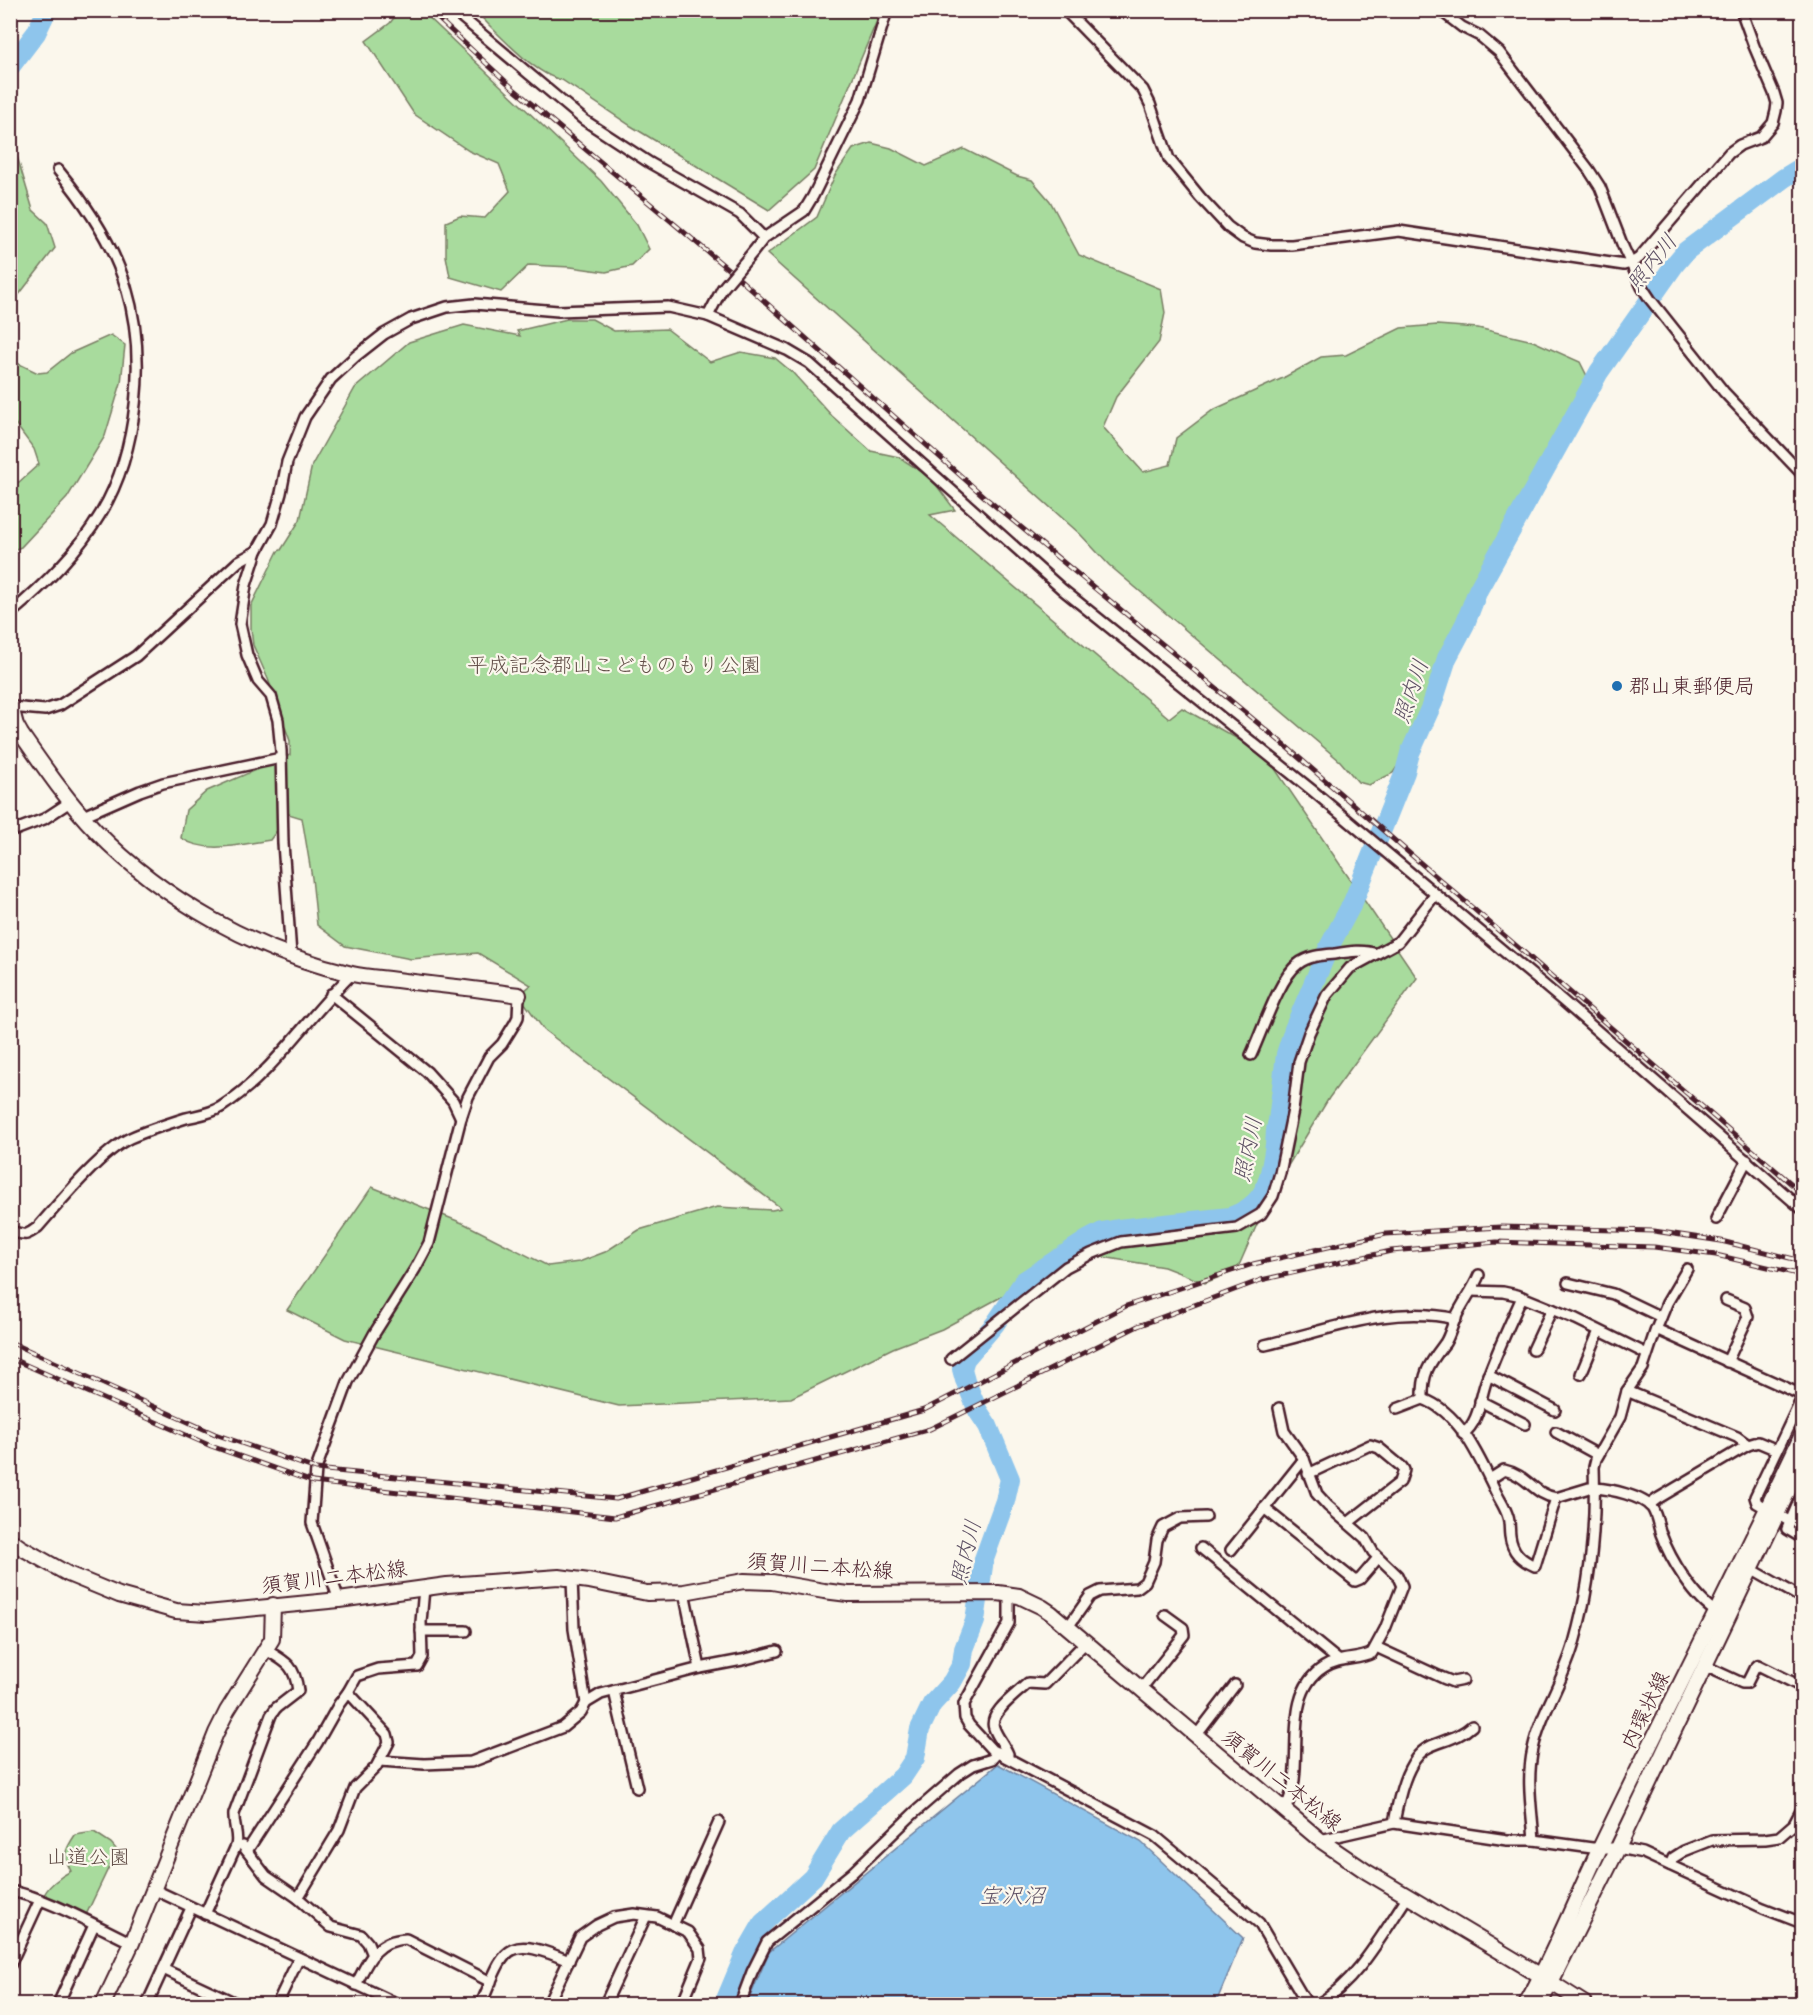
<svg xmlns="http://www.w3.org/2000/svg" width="1813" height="2015" font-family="Delius,'Klee One',sans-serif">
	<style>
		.green { fill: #a8db9d; stroke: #797d64; stroke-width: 1.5 }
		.water { fill: #8ec5ec; stroke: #73839f; stroke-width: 1.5 }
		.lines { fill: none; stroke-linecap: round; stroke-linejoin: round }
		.river { stroke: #8ec5ec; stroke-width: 20 }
		.street-casing { stroke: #4a1f2b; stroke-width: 14 }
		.secondary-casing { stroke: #4a1f2b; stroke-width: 18 }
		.street { stroke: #fbf7ec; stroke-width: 9 }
		.secondary { stroke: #fbf7ec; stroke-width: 14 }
		.rail-casing { stroke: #4a1f2b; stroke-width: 5 }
		.rail { stroke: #fbf7ec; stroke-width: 3; stroke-dasharray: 9; stroke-linecap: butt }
		.street-bridge-casing { stroke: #4a1f2b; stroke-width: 14; stroke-linecap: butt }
		.street-bridge { stroke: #fbf7ec; stroke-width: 9 }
		.poi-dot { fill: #1f6fb2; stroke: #fbf7ec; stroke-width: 2 }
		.labels { text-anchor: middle; stroke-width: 4.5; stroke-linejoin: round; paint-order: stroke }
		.park-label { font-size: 21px; fill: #624e48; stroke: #fbf7ec }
		.poi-label { font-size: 21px; fill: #4a1f2b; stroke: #fbf7ec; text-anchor: start }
		.street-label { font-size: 21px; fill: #4a1f2b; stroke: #fbf7ec }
		.water-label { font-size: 22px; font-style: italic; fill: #5e5165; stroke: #fbf7ec }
	</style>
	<rect width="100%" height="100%" fill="#fbf7ec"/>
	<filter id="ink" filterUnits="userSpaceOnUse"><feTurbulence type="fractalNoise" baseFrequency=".0167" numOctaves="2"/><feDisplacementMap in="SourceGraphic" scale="12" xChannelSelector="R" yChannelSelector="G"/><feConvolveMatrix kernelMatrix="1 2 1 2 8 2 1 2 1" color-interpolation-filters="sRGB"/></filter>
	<g filter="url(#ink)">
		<g class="green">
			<path d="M399,11H422L601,181L637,225L649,249L632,266L606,272L571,267L529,265L501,292L450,277L446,256V222L460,216L485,218L510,191L499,164L469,151L414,114L366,41L390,23Z"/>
			<path d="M475,11H881L814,170L769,210L631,126L562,80C533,74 497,32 475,11Z"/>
			<path d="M11,136L33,210L47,223L55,248L11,305Z"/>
			<path d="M871,143L891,148L926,166L964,149L1017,176L1032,180L1050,201L1079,255L1161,289L1165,313L1159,342L1116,397L1103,427L1143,472L1170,465L1176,438L1213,410L1283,378L1321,357L1346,355L1401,328L1437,325L1478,328L1533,341L1580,362L1590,382L1546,452L1474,582L1450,641L1422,728L1393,773L1369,785L1358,782L1340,761L1109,565L1080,534L767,254L817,217L835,175L853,149Z"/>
			<path d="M567,319H592L614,331L667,329L710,362L741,352L775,358L793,373L832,416L871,451L899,457L931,478L955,510L930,515L1169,718L1182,708L1265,754L1417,978L1329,1098L1269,1197L1237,1270L1205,1283L1164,1267L1096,1256L1055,1263L1001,1297L942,1329L893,1348L791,1398L619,1406L345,1339L287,1310L372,1187L465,1224L548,1266L579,1262L605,1252L639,1230L717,1207L772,1210L781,1208L544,1030L519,995L531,985L478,953L411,959L345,946L317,925L312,878L302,818L289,814L270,840C242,844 206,855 181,838L186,810L207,791L290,755V741L268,679L253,645L251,629V606L278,551L281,550L300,520L312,465L355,388L409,342L464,325L520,336L517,331Z"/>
			<path d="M111,335L125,345L121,383L105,436L67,498L21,547L11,551V482H19L39,464L34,449L11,418V360L38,373L47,372L71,353Z"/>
			<path d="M94,1832L111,1843L117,1850L85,1917L43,1898C46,1887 61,1876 71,1871C62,1855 65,1850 75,1835Z"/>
		</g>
		<path class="water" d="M998,1764L1141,1842L1243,1938L1218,1998L1208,2004H747L769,1952Z"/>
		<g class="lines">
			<g class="river">
				<path d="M10,67L36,33L47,10"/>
				<path d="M724,2004L745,1954L763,1923L813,1877L841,1831L903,1776L915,1758L920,1729L932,1704L952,1682L962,1664L964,1649L975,1621L984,1559L1005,1501L1010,1479L988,1426L978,1411L965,1380L962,1369L965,1359L995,1324L1024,1281L1089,1239L1102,1232L1118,1229L1230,1217C1268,1204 1269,1180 1275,1145C1276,1137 1275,1129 1278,1121L1286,1054L1294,1029L1329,947L1353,902L1405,772L1410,753L1433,702L1447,658L1465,624L1478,590L1599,372L1675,264L1686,251L1784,178L1802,167"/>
			</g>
			<g class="street-casing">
				<g id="street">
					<path d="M453,10L584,120L650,163L740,214L764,238"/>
					<path d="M1065,10L1143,90L1150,104L1169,159L1200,197L1228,227L1243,238L1255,243L1271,245H1292L1399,231L1624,265L1631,263L1639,258L1729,153L1740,145L1761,137L1773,123L1776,111L1777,103L1774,93L1754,46L1741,10"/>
					<path d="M1440,10L1462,27L1480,36L1499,52L1589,170L1600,187L1624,249L1642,287L1650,299L1724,392L1802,474"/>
					<path d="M753,252L764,238L804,211L813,196L860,100L887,10"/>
					<path d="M708,316L722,289"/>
					<path d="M10,614C45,584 78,552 101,513C138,451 147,356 126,287C113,244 87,205 58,170"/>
					<path d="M10,707L45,710L60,705L136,656L239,561L257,551"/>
					<path d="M83,816L140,791L163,783L281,758"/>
					<path d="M10,832L44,819L70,802"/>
					<path d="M291,955L283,843L281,751L278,720L271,696L258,681L247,655L240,624L246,585L257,551L272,524L281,493L287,462L305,417L331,379L356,356L384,334L411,319L447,307L474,304L558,311L668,307L708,316L787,350L809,363L1063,590L1313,791L1563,1001L1802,1209"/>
					<path d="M331,994L427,1072L453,1101L461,1118"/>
					<path d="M1251,1055C1262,1032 1279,978 1298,964C1308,956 1321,955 1334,954C1347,952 1363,949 1376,954"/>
					<path d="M1716,1219L1747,1160"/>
					<path d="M10,1231C26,1235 25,1237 38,1227C59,1203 102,1151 130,1138C148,1130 167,1124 186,1118C198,1115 210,1114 221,1107C273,1074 308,1016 352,974"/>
					<path d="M1568,1283L1613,1294L1661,1317"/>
					<path d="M1472,1291L1503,1292L1517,1295L1576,1319L1647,1354"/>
					<path d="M1726,1300L1745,1308L1748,1317L1727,1362"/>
					<path d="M1656,1329L1802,1395"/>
					<path d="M1265,1345C1329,1330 1390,1304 1456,1319"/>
					<path d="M1533,1350L1552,1309"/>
					<path d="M951,1359L1066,1267L1091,1254L1121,1242L1237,1228L1261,1214L1273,1196L1280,1173L1293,1110L1299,1062L1309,1033L1327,995L1350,968L1398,942L1435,895"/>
					<path d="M1581,1374L1599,1331"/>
					<path d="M1488,1375L1555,1410"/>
					<path d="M1627,1391L1737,1437L1748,1445"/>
					<path d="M1423,1399C1422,1372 1430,1363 1445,1343C1450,1335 1452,1325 1456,1317C1463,1302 1473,1290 1479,1275"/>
					<path d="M1480,1401L1525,1424"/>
					<path d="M1279,1408L1284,1431L1304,1459L1317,1494L1328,1506L1365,1538L1373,1552L1397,1575L1402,1586L1385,1629L1372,1653C1358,1661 1341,1656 1324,1667C1287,1690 1299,1743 1294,1780C1293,1791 1289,1801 1285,1811"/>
					<path d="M1397,1409L1423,1399C1459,1412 1478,1455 1494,1488C1498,1498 1505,1506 1508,1517C1510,1523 1509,1529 1510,1536C1512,1552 1521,1560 1535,1566L1556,1498"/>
					<path d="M1556,1432L1598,1455"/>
					<path d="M1463,1434C1480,1422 1480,1396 1487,1379C1497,1351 1510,1324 1522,1297"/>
					<path d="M1308,1474L1370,1445L1379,1448L1402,1467L1404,1470L1400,1482L1348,1523"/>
					<path d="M1490,1479L1504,1470C1528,1475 1533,1494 1556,1498L1589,1488H1595C1610,1489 1643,1496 1652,1508C1657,1515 1658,1526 1661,1534C1670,1559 1695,1600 1718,1613"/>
					<path d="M1802,1494L1787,1529L1802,1538"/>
					<path d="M1649,1505L1657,1499L1748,1445L1758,1442L1777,1450"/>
					<path d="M1264,1508L1355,1581L1360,1579L1378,1558"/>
					<path d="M1789,1521L1757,1503L1755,1497L1802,1398"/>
					<path d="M1201,1548L1338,1660"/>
					<path d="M1231,1550L1304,1459"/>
					<path d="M1751,1569L1802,1598"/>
					<path d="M572,1579L574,1629L586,1703"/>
					<path d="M684,1592L700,1668"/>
					<path d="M1012,1595L1009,1602V1623L964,1704L965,1718L969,1725L992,1750L1155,1836L1259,1923L1307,2004"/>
					<path d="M339,1600L312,1523L316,1469L348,1382L374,1334L415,1269L429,1243L461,1118L468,1097L489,1057L502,1044L515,1023L518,1017L519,995"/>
					<path d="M1068,1627L1090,1596L1100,1591L1137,1588L1145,1582L1154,1562L1157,1540L1163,1527L1180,1518L1206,1517"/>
					<path d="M421,1631H466"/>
					<path d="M1376,1647L1443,1678L1453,1682L1463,1680"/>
					<path d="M1705,1666L1742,1683H1747L1754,1669L1758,1665L1802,1687"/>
					<path d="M1141,1689L1184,1635L1183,1628L1165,1615"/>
					<path d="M614,1691L637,1788"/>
					<path d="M1196,1736L1235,1685"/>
					<path d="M1006,1757L1008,1754C1004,1744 997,1737 994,1728C988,1713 1018,1693 1028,1683L1045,1684L1086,1642"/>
					<path d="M380,1761L424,1764L471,1762L563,1727L581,1712L586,1703L601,1694L700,1668L742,1660L777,1651"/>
					<path d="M1394,1823C1398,1801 1406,1758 1429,1747C1444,1740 1459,1738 1472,1726"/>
					<path d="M1320,1840L1394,1823L1507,1840H1534L1592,1848H1618L1643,1853L1763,1908L1802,1923"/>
					<path d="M1534,1840C1532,1811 1526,1779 1533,1749C1541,1712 1564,1680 1574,1643C1590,1587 1596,1525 1594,1467L1596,1459L1620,1417L1627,1391L1643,1368L1655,1332L1667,1303L1687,1269"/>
					<path d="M243,1846L266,1876L298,1898L331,1927L361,1935L368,1943L373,1955"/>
					<path d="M247,1851L317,1743L339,1704L348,1692"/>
					<path d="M1670,1865L1673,1858L1684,1851L1712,1840L1765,1839L1779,1837L1794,1824L1802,1809"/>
					<path d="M153,1889L398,2004"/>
					<path d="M10,1891C46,1897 98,1927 132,1943"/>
					<path d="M298,1898L339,1830L355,1788L376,1767L389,1742L387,1734L348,1692L357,1676L378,1669L417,1666L422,1657L421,1622L424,1588"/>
					<path d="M205,1914L236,1846C239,1835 233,1825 234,1814L271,1715L276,1708L298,1691C295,1666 287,1662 266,1650"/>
					<path d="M673,1925L719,1822"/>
					<path d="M10,1965L40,1900"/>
					<path d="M163,1969L238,2004"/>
					<path d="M356,1985C368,1960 376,1940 406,1939L491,1982"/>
					<path d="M58,2004L94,1925"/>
					<path d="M147,2004L191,1908"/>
					<path d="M277,2004L299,1958"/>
					<path d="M481,2004C506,1947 505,1934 569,1961"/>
					<path d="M548,2004L580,1937L597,1925L614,1917L634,1914L657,1917L688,1932L700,1949L701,1958L682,2004"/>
					<path d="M605,2004L646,1916"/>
					<path d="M740,2004L752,1972L767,1942L852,1873L914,1813L959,1774L973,1765L992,1759L998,1752"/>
					<path d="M1318,2004C1357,1982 1383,1933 1408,1896"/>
				</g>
			</g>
			<g class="secondary-casing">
				<g id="secondary">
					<path d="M11,707L16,725L21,734C44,767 68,802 96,831C164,901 257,952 352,974C366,977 382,978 397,980C438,985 479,989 519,995"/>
					<path d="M10,1540L20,1547L68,1574L119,1595L176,1611L207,1613L339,1600L447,1585L559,1577L589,1581L647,1593L684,1592L744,1581L772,1582L824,1591L848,1594L998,1593L1019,1596L1042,1607L1051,1613L1320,1840L1367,1872L1533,1971L1585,2004"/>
					<path d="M103,2004L132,1943L216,1733L227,1711L272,1639L273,1605"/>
					<path d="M1526,2004C1554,1954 1575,1900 1600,1848C1666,1710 1737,1574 1802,1435"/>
					<path d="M1540,2004L1618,1848L1802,1462"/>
				</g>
			</g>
			<use href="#street" class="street"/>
			<use href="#secondary" class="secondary"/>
			<g class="rail-casing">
				<g id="rail">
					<path d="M429,10L515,90L735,275L988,500L1282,743L1802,1193"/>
					<path d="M10,1342L215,1434L316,1469L616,1499L924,1410L1126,1306L1253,1264L1386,1234L1500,1227L1654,1231L1721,1241L1802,1261"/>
					<path d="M10,1358L211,1446L313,1482L615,1517L930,1429L1138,1326L1261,1280L1391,1251L1497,1242L1654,1247L1716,1255L1802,1275"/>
				</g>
			</g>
			<use href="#rail" class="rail"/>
			<g class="street-bridge-casing">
				<path id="street-bridge" d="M722,289L753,252"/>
			</g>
			<use href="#street-bridge" class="street-bridge"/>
		</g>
	</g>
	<circle class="poi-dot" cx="1617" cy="686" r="6"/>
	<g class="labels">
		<g class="park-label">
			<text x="614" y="672">平成記念郡山こどものもり公園</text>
			<text x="88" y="1864">山道公園</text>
		</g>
		<g class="poi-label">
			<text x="1629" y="693">郡山東郵便局</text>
		</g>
		<g class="street-label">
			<text transform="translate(820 1566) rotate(4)" y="7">須賀川二本松線</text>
			<text transform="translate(334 1577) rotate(-7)" y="7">須賀川二本松線</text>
			<text transform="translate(1645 1710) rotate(-64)" y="7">内環状線</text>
			<text transform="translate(1282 1780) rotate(39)" y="7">須賀川二本松線</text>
		</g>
		<g class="water-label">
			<text transform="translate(1651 262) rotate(-51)" y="8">照内川</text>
			<text transform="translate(1410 691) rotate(-71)" y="8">照内川</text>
			<text transform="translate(1247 1149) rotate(-78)" y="8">照内川</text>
			<text transform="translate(965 1552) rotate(-76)" y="8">照内川</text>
			<text x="1012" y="1903">宝沢沼</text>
		</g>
	</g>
	<rect width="1813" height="2015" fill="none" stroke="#fbf7ec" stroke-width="36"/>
	<rect x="18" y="18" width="1777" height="1979" fill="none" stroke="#4a1f2b" stroke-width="2" filter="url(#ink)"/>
</svg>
